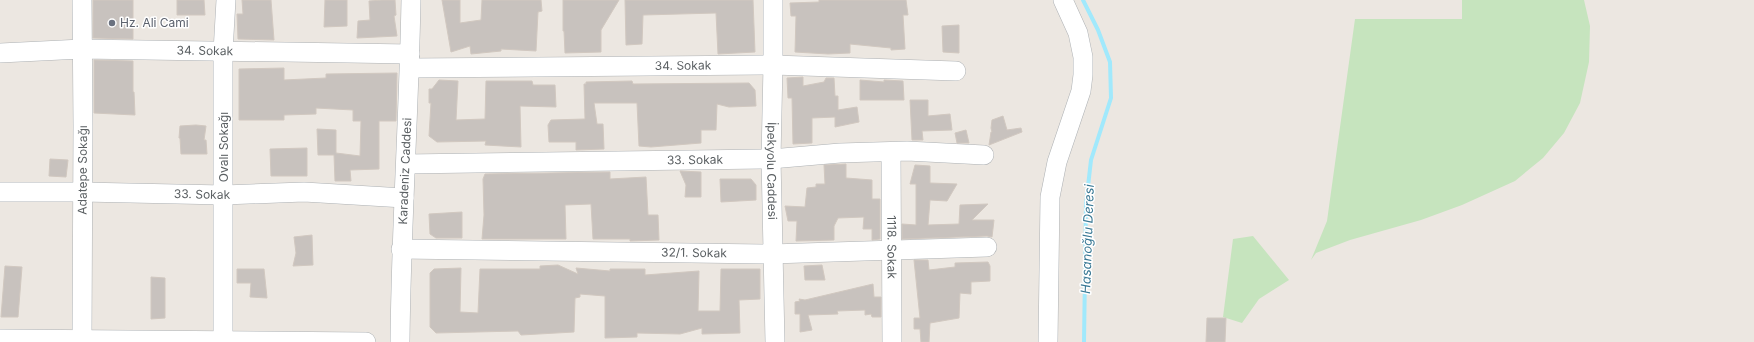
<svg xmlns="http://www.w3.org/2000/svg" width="1754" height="342" font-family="Inter,sans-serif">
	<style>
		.grass { fill: #c6e4be }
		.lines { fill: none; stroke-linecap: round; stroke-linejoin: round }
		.stream { stroke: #a1e9fc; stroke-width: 4 }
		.building { fill: #c8c2be; stroke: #d1c8c0 }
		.minor-casing { stroke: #adb1b4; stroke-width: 20 }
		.minor { stroke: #fff; stroke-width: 19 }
		.worship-dot { fill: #6b7280; stroke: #fff; stroke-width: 1.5 }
		.labels { text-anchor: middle; stroke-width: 3; stroke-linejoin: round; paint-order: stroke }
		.worship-label { font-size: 12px; fill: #5b616d; stroke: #fff; text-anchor: start }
		.street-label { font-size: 12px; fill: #5a5f62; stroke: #fff }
		.water-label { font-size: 13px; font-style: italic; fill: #387894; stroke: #fff }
	</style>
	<rect width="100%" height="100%" fill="#ece7e1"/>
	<g class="grass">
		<path d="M1462,0H1584L1590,26L1589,62L1580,103L1564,133L1543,158L1515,181L1462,205L1421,220L1350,240L1316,253L1311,260L1327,221L1355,19H1462Z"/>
		<path d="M1253,236L1289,280L1259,299L1242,323L1223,317L1233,239Z"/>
	</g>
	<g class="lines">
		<path class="stream" d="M1083,0L1098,30L1110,62L1111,98L1091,160L1086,204L1084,342"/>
	</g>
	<g class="building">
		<path d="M93,0H133V39L93,38Z"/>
		<path d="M177,0H204L205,15H177Z"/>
		<path d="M242,0H271L274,40L238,39L237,14H243Z"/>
		<path d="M325,0H347V26L324,27Z"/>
		<path d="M382,0H395L396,15L394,16L397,36L357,38L358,21L370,20L369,1Z"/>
		<path d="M442,0H460V23L481,20L482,0H541L542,11L538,12L536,51L501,49V51L471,54L470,46L451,52Z"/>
		<path d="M563,0H619L601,30V52L565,53L564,31H563Z"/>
		<path d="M625,0H753L755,52L718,54L716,13L643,15L642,44L626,45Z"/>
		<path d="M819,0H906L908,15H903L905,49L891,50V48L850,44V53L828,54L795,52L796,16H791L790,3L819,2Z"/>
		<path d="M959,25V53L943,52L942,26Z"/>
		<path d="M94,60L133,61V92H134L135,115L94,113Z"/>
		<path d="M284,68V80L326,78V74L397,73L396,121H379V169L350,170L351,181H335L334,155H318L317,129L336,130V153L360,156L361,121H353V110L316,108V114L284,115V120H239V69Z"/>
		<path d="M803,77V86L824,82L826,78H834L835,96H838V110L857,107L859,122L835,127V117L812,118V143L793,144L792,98H788L787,78Z"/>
		<path d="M439,80L458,81L456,120L485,119L486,81H532L533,85H555L556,107L520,106L521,147L485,145L486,141L437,142L429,136L431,103H429V89H432Z"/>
		<path d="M860,80L884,82V80L903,81L904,100H860Z"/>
		<path d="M632,81L633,84L749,83L755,90L756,106L729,107L717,104L716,130H701V143L651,147L639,146L637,103H594L597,124H603L604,149L576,150V142H549L548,125L551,120L585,119L584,84H586V82Z"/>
		<path d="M910,100H928V116L950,114L952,130L922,131L923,140H912Z"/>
		<path d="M1003,116L1007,130L1021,128L1022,132L989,145L991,132H992L991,128L992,120Z"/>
		<path d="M196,125L206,126L204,140H206L207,154H181L180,138H179L180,126Z"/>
		<path d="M966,130L969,143H957L955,133Z"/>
		<path d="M307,148V176H271L270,149Z"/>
		<path d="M50,159L68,160L66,177L49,176Z"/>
		<path d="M846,164V178L872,180V199H880V239L872,240V229H863L864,217L838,218L834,226V240L796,241L797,221H788L785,206L805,207L807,188L816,187V184H825L824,165Z"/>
		<path d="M915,165L930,166V183L957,184L947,201L930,200L928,225L959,224L960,205L988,204L972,220H994L992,237L987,236L902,239V224L916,225V184H910Z"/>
		<path d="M680,171L701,172V197H685L686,185Z"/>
		<path d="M610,172V179L646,177L648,215H658L659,240L630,241V239H593L591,204L565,205L566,239H482L484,215L483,179L485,174Z"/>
		<path d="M720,179H751L756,185V200L721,202Z"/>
		<path d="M462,212V238H436L430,234L429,214Z"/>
		<path d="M312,235L313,265L293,266L296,253L294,237Z"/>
		<path d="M914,260H928L929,270L955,267V263L988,262L990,266V281L971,282V294L960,293L959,318L930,323L929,342H921L920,329H914V318H920Z"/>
		<path d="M558,265L578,274L576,268L610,271V269H645V275L699,271L698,311H720L721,269H760V299L739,300L740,333L702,334V328L680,334L637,333V337L605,338V296L580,294V297L575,298L574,332L521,335L518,331L436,333L430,327V273L434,269L461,268L460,312L478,313L480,269H540V266Z"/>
		<path d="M822,265L825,280H805L804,266Z"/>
		<path d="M5,266L22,267L18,317H1Z"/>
		<path d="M237,269H264L267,298L250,297L251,283H237Z"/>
		<path d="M151,277L165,278V318L151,319Z"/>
		<path d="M873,284L874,297H881V317H872L871,314L865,315V310L837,311L838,314L808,315L812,330L800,332V314H795V302L800,301L799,299L805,300Z"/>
		<path d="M1207,318H1226L1225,342H1206Z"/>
	</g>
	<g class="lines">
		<g class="minor-casing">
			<g id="minor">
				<path id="s1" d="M773,0V65L771,159L775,342"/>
				<path id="s2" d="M0,53L82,49L410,54"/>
				<path id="s3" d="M410,68L773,65L956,71"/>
				<path id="s4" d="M891,152L892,342"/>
				<path id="s5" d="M406,164L771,159L840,153L907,151L984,155"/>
				<path id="s6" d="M0,192H82L224,195L304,192L404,198"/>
				<path id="s7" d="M401,249L772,254L987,247"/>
				<path d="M0,339L366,342"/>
				<path id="s8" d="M82,340L83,126L82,0"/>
				<path d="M223,341V52L226,0"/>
				<path id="s9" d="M400,342C401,228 409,114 411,0"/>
				<path d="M1048,342L1050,197L1057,162L1081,91L1083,75V57L1078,33L1063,0"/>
			</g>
		</g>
		<use href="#minor" class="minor"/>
	</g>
	<circle class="worship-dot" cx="112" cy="23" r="4"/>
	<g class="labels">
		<g class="worship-label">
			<text x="120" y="27">Hz. Ali Cami</text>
		</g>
		<g class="street-label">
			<text dy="4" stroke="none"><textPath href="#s2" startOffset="205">34. Sokak</textPath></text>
			<text dy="4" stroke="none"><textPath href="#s3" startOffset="273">34. Sokak</textPath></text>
			<text transform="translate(224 147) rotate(-90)" y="4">Ovalı Sokağı</text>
			<text dy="4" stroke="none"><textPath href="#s5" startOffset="289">33. Sokak</textPath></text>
			<text dy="4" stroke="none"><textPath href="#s8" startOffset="170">Adatepe Sokağı</textPath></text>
			<text dy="4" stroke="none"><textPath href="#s9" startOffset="171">Karadeniz Caddesi</textPath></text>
			<text dy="4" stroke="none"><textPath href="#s1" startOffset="171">İpekyolu Caddesi</textPath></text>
			<text dy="4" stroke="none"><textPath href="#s6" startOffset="202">33. Sokak</textPath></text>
			<text dy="4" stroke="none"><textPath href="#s4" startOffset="95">1118. Sokak</textPath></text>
			<text dy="4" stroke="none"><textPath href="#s7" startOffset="293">32/1. Sokak</textPath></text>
		</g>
		<g class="water-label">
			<text transform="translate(1087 239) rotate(-88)" y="5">Hasanoğlu Deresi</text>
		</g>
	</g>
</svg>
